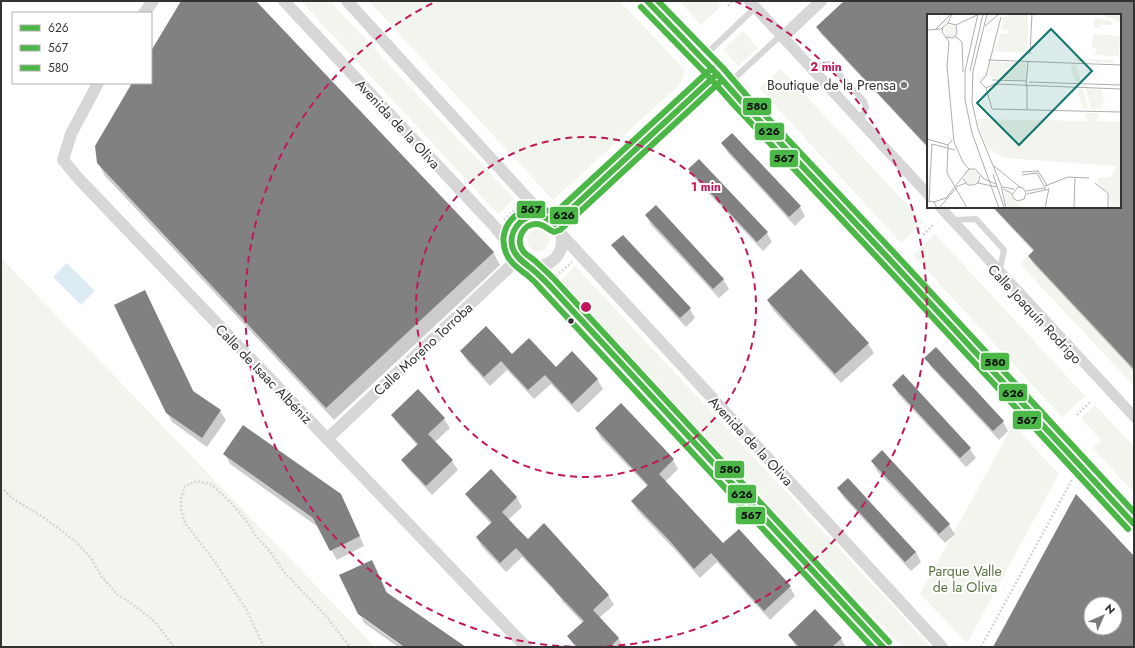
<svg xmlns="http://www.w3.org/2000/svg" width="1135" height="648" font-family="Jost,sans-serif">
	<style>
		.green { fill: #f1f5ed }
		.water { fill: #ddebf3 }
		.shadow { fill: #0003 }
		.building { fill: #818181; fill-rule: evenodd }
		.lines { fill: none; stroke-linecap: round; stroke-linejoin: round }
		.path { stroke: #d6d6d6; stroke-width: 2.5; stroke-dasharray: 2 2; stroke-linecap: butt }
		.service { stroke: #d7d7d7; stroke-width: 6 }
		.minor { stroke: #d7d7d7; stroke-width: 12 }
		.bus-1-casing { stroke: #fff; stroke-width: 9 }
		.bus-2-casing { stroke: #fff; stroke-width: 9 }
		.bus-3-casing { stroke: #fff; stroke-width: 9 }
		.bus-1 { stroke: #4ab747; stroke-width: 6 }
		.bus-2 { stroke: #4ab747; stroke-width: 6 }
		.bus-3 { stroke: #4ab747; stroke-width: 6 }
		.ring { fill: none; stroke: #c2185b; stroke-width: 2; stroke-dasharray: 7 5 }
		.poi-dot { fill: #7a7a7a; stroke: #fff; stroke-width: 1.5 }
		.bus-dot { fill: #333; stroke: #fff; stroke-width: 1.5 }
		.labels { text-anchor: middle; stroke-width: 4; stroke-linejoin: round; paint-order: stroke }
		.poi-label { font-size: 14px; fill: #333; stroke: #fff; text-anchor: end }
		.street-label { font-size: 14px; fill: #333; stroke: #fff }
		.park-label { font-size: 14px; fill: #56703f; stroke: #fff }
		.inset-road { fill: none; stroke: #adadad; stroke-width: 1 }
		.view { fill: #0f766e; fill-opacity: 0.15; stroke: #0f766e; stroke-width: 2 }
		.inset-edge { fill: none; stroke: #333; stroke-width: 2 }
		.centre { fill: #c2185b; stroke: #fff; stroke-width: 2 }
		.ring-label { font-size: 12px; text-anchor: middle; font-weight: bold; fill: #c2185b; stroke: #fff; stroke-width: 4; stroke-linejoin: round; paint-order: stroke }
		.line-badge { stroke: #fff; stroke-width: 1.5 }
		.pale-badge-label { font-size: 11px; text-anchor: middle; font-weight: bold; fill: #111 }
	</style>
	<rect width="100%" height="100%" fill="#fff"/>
	<g class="green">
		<path d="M301,1H330L514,199L498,214Z"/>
		<path d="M369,1H620L685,70L681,83L553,200Z"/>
		<path d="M679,1H716L721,6L701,25Z"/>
		<path d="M743,31L758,48L738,66L723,49Z"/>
		<path d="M781,69L923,222L901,243L759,88Z"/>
		<circle cx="538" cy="240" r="11"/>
		<path d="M935,234L1085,396L1062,417L913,255Z"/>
		<path d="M1028,256L1134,369V386L1020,264Z"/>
		<path d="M1,258L375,647H1Z"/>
		<path d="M575,266L931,647H902L560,281Z"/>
		<path d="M1095,405L1134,447V493L1093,448L1101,440L1081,418Z"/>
		<path d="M1013,425L1059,474L967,643L920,594Z"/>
	</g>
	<path class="water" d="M67,263L95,291L81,305L53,277Z"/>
	<g class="shadow">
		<path d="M182,1H254L493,252L500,265L334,420L105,176L98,163L133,83H151V53Z"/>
		<path d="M845,1H1134V371L1033,263L1029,256L1034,252L992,207H1120V15H928V148L821,34L817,27Z"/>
		<path d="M722,143L800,207L805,216L795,226L728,153Z"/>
		<path d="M690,169L767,233L772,242L763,251L695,179Z"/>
		<path d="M646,215L723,279L729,289L719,298L651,225Z"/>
		<path d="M613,245L690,309L695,318L686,327L618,254Z"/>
		<path d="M145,291L194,392L220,411L226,420L207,447L172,422L167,412Z"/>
		<path d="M768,301L868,344L874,353L841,383L773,310Z"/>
		<path d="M461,351L512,355L597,379L603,389L578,413L551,384L534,399L507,370L490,386L467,361Z"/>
		<path d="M926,358L1003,422L1008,431L999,440L931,367Z"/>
		<path d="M893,385L970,449L976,458L966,467L898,394Z"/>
		<path d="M621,405L673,460L678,469L665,482L723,545L790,587L795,596L770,620L717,562L700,578L675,550L638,511L632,501L648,487L601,438L596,429Z"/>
		<path d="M392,415L444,419L450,428L435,442L452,461L458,470L432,495L408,469L402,460L418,446L398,424Z"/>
		<path d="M882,452L949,525L955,534L945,543L877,471L872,461Z"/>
		<path d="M225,454L340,495L346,505L364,546L337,560L318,527L230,464Z"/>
		<path d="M491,471L517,498L522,507L508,520L528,540L608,595L614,605L599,618L619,639L623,647H575L568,637L583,623L562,601L560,597L522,557L506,572L482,547L477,538L491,524L472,503L466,494Z"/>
		<path d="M838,489L916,552L921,562L911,571L844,498Z"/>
		<path d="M372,561L377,570L388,594L464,647H407Z"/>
		<path d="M361,617L403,647H398L364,623Z"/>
		<path d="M789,635L841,639L846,647H796Z"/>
	</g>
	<g class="building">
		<path d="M181,1H256L494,252L326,408L97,163L95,146L132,83H151V51Z"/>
		<path d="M844,1H1134V369L1028,256L1034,250L993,207H1120V15H928V147L816,27Z"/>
		<path d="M732,133L801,206L789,217L721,143Z"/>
		<path d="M699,159L768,232L757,242L688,169Z"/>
		<path d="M656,205L724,279L713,289L645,215Z"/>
		<path d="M623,235L691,308L680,318L611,245Z"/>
		<path d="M801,269L869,343L835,374L767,300Z"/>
		<path d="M145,290L193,391L221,410L202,438L166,413L114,305Z"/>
		<path d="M486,326L512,354L529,338L556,367L572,351L598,379L572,404L545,375L528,390L501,361L484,377L460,351Z"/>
		<path d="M936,347L1004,421L993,431L924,358Z"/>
		<path d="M903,374L971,448L960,458L892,385Z"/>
		<path d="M418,389L445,418L428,434L453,460L426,486L401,460L418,444L391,415Z"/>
		<path d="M621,403L674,459L659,474L723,543L739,529L791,586L764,611L711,553L694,569L669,540L631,501L648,485L595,428Z"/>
		<path d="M243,425L341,494L360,536L330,551L313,518L223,454Z"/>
		<path d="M882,450L950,524L939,534L871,461Z"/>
		<path d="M491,469L517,497L502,512L515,526L528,539L544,523L609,595L593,610L619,638L610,647H577L567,636L584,621L555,591H556L516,548L500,563L476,537L492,522L465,494Z"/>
		<path d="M848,478L916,552L905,562L837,488Z"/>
		<path d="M1076,494L1134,556V647H993ZM1091,604H1115V628H1091Z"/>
		<path d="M372,560L386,592L466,647H404L358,614L339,575Z"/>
		<path d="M815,609L842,638L832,647H799L788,635Z"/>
	</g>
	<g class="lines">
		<g class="path">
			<path d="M728,6L732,1"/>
			<path d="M504,220L518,207"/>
			<path d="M923,235L933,225"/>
			<path d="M556,276L572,262"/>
			<path d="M1077,415L1091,401"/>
			<path d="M1,487L12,498L46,519L75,541L91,558L102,577L117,594L135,606L155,622L174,647"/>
			<path d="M264,647L246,609L213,559L185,523L181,510V498L185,486L197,481L206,483L212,485L231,503L245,519L255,535L272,554L284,572L326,616L350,647"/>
			<path d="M981,647L1073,478"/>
		</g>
		<g class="service">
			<path d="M746,1L928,198"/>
			<path d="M753,1L928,191"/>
			<path d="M702,58L756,7"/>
			<path d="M813,67L829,64L864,101L866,108L861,118"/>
			<path d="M727,85L779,37L782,36"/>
			<path d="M937,207L1134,420"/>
			<path d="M943,207L1134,413"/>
			<path d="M954,220L976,219L1004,250L1000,269"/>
		</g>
		<g class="minor">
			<path d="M284,1L495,227L512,248"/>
			<path d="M347,1L527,198L546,217"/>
			<path d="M647,1L717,74L741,101L893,263L1134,524"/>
			<path d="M144,13L153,1"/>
			<path d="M784,36L821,1"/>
			<path d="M98,83L71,134L63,160L78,178L526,647"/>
			<circle cx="537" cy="241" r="25"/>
			<path d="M555,224L717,74"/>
			<path d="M561,234L942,647"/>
			<path d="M528,266L548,284L883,647"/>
			<path d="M327,439L518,259"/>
		</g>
		<g class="bus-1-casing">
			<g id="bus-1">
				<path d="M647,1L717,74L741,101L893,263L1134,524"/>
				<path d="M717,74L555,224C550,220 545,216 539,216C521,214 507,233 513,249C517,259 525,263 532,269C538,274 543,279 548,284L883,647"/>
			</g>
		</g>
		<g class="bus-2-casing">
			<g id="bus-2">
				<path d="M641,7L711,79L735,106L887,268L1128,529"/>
				<path d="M712,68L554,214C527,197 494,223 506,253C510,263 518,268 527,275C532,279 537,284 542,290L872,647"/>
			</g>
		</g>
		<g class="bus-3-casing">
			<g id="bus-3">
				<path d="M658,1L723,68L747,96L899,258L1134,512"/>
				<path d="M722,80L560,230L554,232C548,230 544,224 537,224C523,223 515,240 523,251C526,255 532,258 535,261C542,267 548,273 554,279L889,642"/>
			</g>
		</g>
		<use href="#bus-1" class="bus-1"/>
		<use href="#bus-2" class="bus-2"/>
		<use href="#bus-3" class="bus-3"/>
	</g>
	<g class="ring">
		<circle cx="586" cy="307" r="170"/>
		<path d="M583 647A340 340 0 0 1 437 1M735 1A340 340 0 0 1 589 647"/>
	</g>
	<circle class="poi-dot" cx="904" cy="85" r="4"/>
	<circle class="bus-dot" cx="571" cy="321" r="3.5"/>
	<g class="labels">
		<g class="poi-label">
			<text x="896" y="90">Boutique de la Prensa</text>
		</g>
		<g class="street-label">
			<text transform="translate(398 124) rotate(47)" y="5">Avenida de la Oliva</text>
			<text transform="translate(1035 314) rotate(47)" y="5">Calle Joaquín Rodrigo</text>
			<text transform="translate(423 349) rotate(-43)" y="5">Calle Moreno Torroba</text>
			<text transform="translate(264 374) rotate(46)" y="5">Calle de Isaac Albéniz</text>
			<text transform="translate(751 441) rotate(47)" y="5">Avenida de la Oliva</text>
		</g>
		<g class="park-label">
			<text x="965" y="576">Parque Valle<tspan x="965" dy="16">de la Oliva</tspan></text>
		</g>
	</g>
	<g transform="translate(927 14)">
		<rect width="194" height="194" fill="#fff"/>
		<path d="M81,0H101V39L67,37L73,20H82V16L74,15L76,4ZM172,0H194V9L178,2ZM167,4L185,8L186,11H173V14H167ZM17 17a6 6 0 1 1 12 0a6 6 0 1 1-12 0ZM166,20L193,22L192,42L165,41L169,39V34L165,33ZM147,44L187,46V49L150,47ZM63,48L99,49V66L67,65L61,60ZM143,51H149L154,68H148ZM150,75H156L162,95H156ZM159,75L175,76L176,85L184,90L177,87L174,95H164ZM157,99H172L171,107L194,108V194H183L182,179L171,168L170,164L182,163L186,160L189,152L77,144L61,135L51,109L52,105L160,107ZM37 163a7 7 0 1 1 14 0a7 7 0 1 1-14 0ZM77,177L82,180L93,194H81Z" fill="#f1f5ed"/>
		<path class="inset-road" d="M51,0L38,57V86L45,119L72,194M60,0L46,57L45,88L51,115L74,171L79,194M29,11L50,1M58,12L71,1M16,13L15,18L22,28L20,52L27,128L36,148L42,155M0,16L14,15L21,9L25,0M8,16L24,0M28,22L35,28L36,58M19,23L26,24L30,19L29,11L21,9M103,40L105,0M61,46L194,51M43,57L56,0M59,62L53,68L59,74L67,70L194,75M59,62L74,3M65,66L100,67M102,68L194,71M99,72L101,47M59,74L65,95L194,98M100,96V72M0,125L21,131L25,126M5,130L28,136M21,131L20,159L40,194M67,152L93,173M95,158L111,157L120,171M66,160L77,193M95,161L110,159L117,172M36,165L41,171H46L51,169L53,162M51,169L70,173M168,169L181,179V194M75,173L87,175M76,175L84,179L87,185L91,187L97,185L99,179L96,174L91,173L85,181M121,176H118V172L141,163L162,164M99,177L117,174M100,180L118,176M0,187L7,188L10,194M2,187L5,130M7,188L19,184L42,155H48L57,165L69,170M12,194L31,172L39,169M118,194L122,174M147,194L148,164"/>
		<path class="view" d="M124,15L165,57L92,131L50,89Z"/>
		<rect width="194" height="194" class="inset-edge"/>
	</g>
	<circle cx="586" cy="307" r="6" class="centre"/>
	<g class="ring-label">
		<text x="826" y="71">2 min</text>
		<text x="706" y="191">1 min</text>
	</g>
	<g class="line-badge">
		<rect x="742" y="97" width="30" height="19" rx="4" fill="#4ab747"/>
		<rect x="754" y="122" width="31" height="19" rx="4" fill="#4ab747"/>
		<rect x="769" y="149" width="30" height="19" rx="4" fill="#4ab747"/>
		<rect x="516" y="200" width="30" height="19" rx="4" fill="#4ab747"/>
		<rect x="549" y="206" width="30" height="19" rx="4" fill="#4ab747"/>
		<rect x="980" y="352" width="30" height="19" rx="4" fill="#4ab747"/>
		<rect x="998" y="383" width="30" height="19" rx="4" fill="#4ab747"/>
		<rect x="1012" y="410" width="30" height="20" rx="4" fill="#4ab747"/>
		<rect x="714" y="460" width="31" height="19" rx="4" fill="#4ab747"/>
		<rect x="727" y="484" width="30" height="20" rx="4" fill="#4ab747"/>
		<rect x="735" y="506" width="31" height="19" rx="4" fill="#4ab747"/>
	</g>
	<g class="pale-badge-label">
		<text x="757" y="110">580</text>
		<text x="769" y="135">626</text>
		<text x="784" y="162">567</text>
		<text x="531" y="213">567</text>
		<text x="564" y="219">626</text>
		<text x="995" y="366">580</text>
		<text x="1013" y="397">626</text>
		<text x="1027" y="424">567</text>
		<text x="730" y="473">580</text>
		<text x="742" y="498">626</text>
		<text x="751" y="519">567</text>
	</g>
	<rect width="1135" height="648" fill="none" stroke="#333333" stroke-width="4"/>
	<rect x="12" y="12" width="140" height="72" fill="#ffffff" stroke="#adadad"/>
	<rect x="20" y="25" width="20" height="6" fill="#4ab747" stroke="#adadad"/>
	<text x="48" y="32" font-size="12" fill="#333333">626</text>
	<rect x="20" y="45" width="20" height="6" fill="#4ab747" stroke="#adadad"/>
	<text x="48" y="52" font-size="12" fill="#333333">567</text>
	<rect x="20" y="65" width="20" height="6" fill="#4ab747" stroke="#adadad"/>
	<text x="48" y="72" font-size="12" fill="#333333">580</text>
	<g transform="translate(1103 616) rotate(45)"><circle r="19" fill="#ffffff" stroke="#adadad"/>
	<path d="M0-3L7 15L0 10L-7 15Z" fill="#7a7a7a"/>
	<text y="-6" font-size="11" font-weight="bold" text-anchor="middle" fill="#333333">N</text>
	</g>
</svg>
